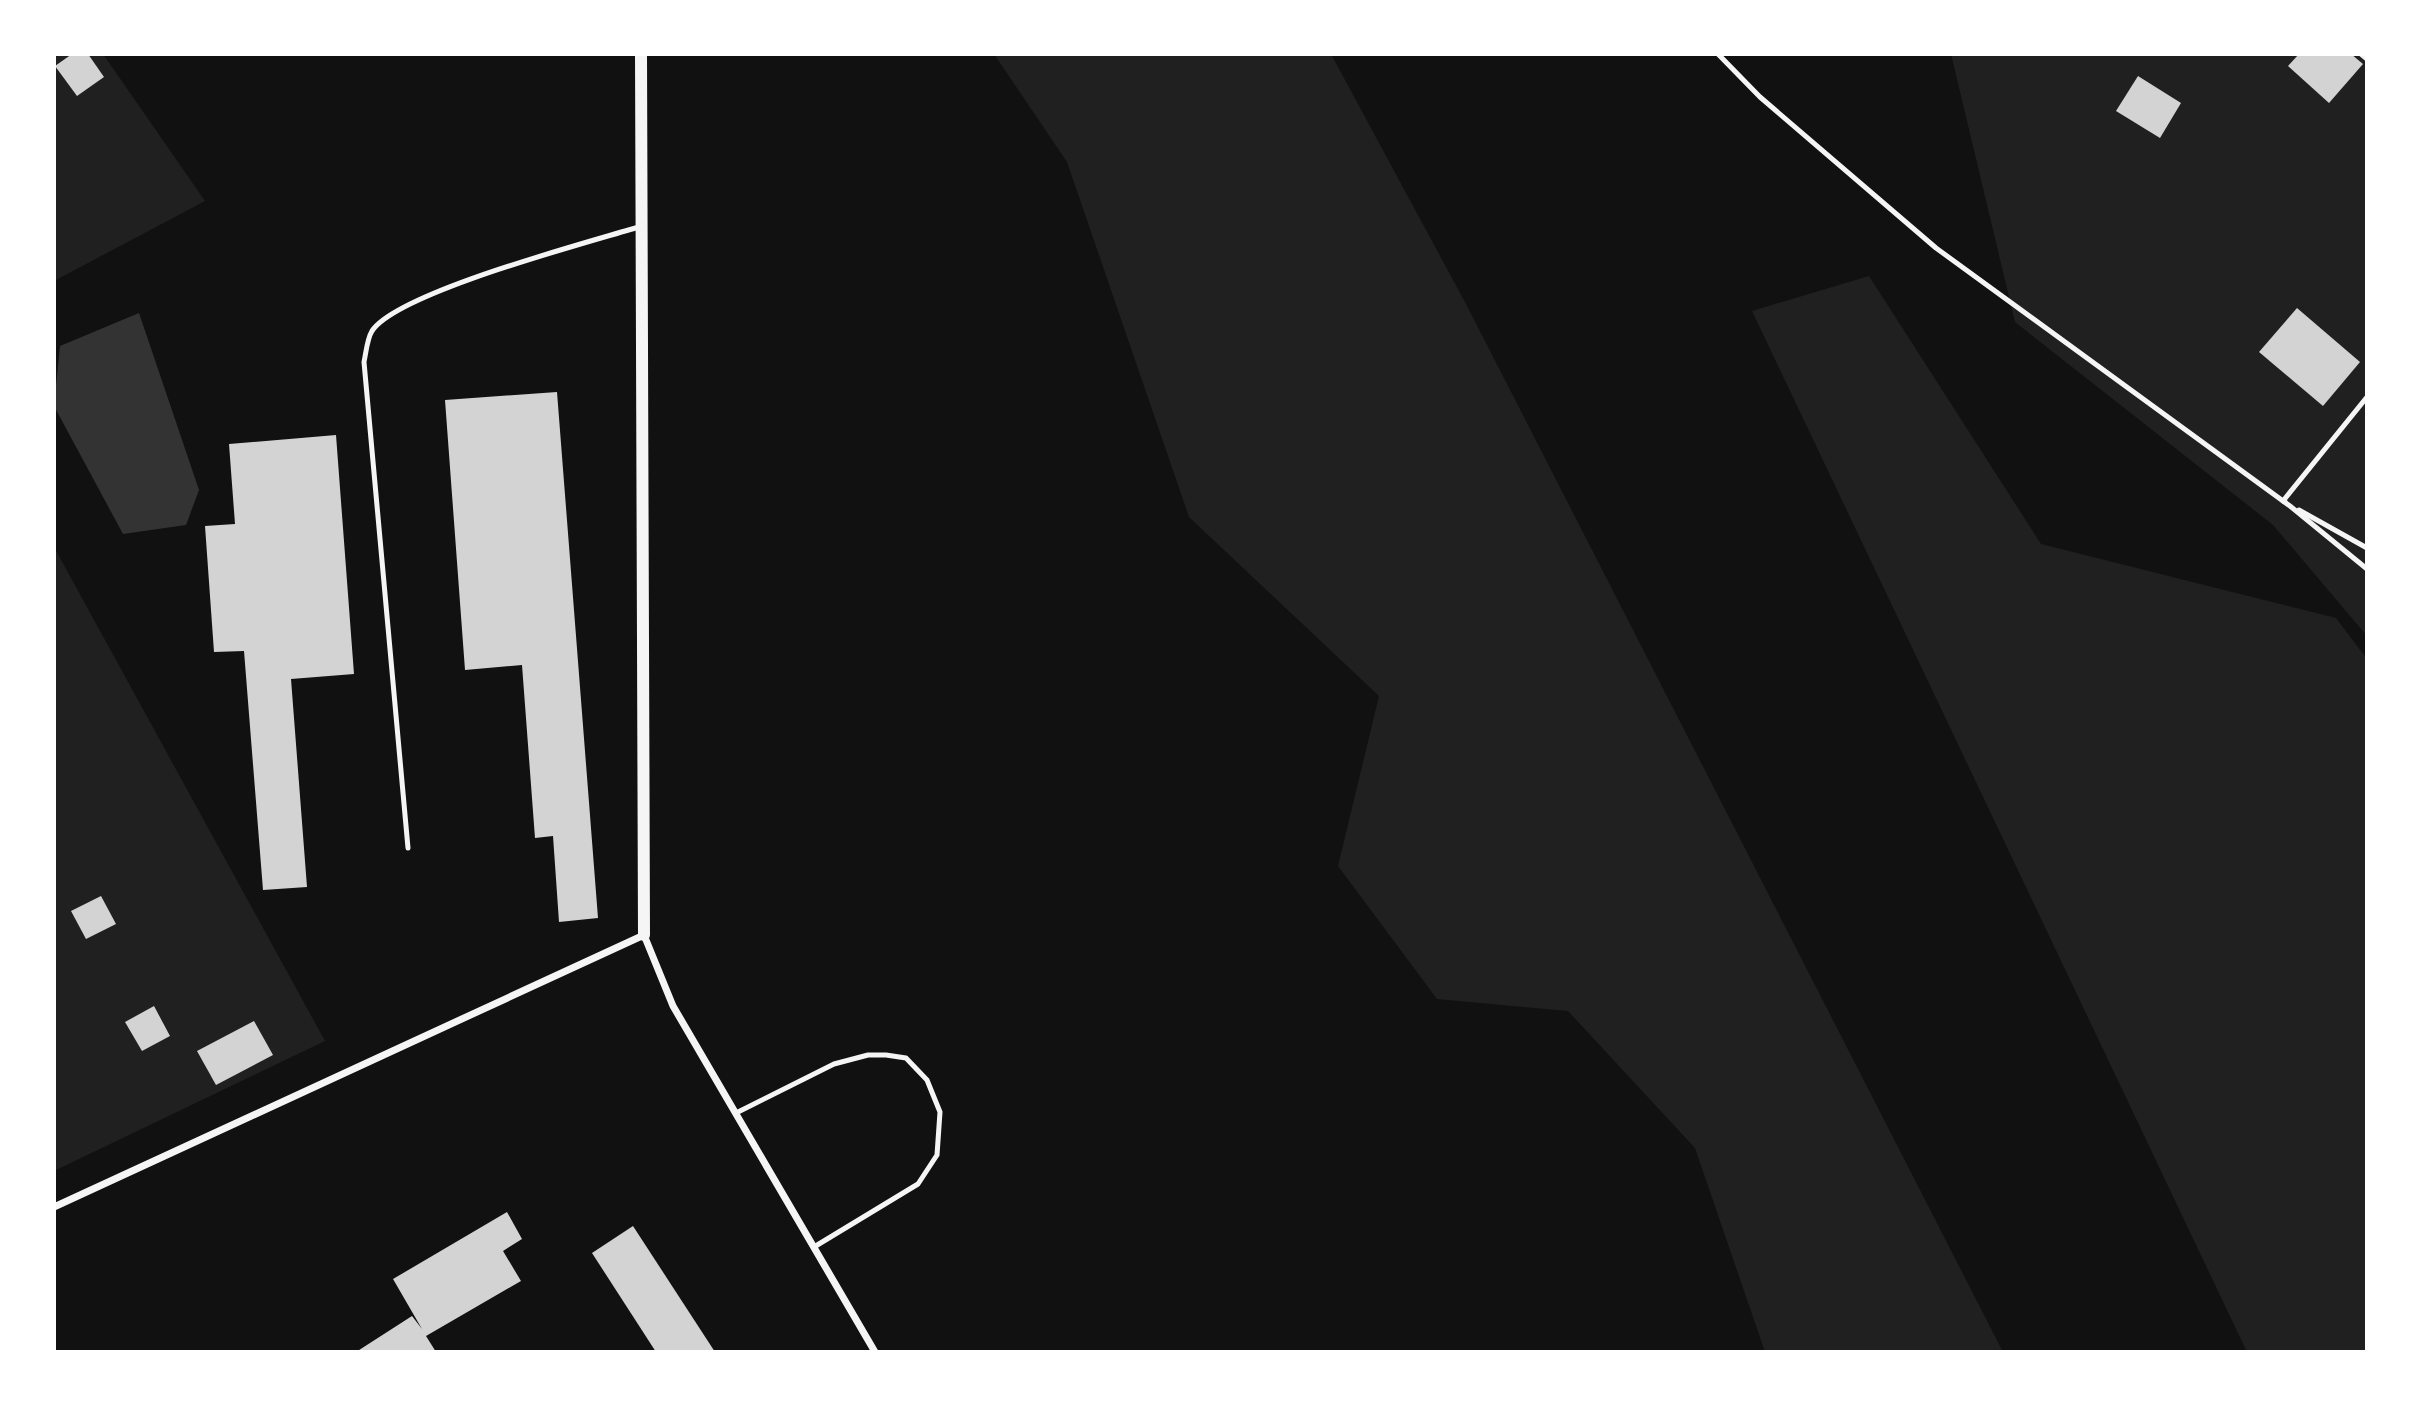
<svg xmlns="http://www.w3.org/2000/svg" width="2421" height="1406" font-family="'Nunito Sans',sans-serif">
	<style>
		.green { fill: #202020 }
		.water { fill: #333 }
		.building { fill: #d3d3d3 }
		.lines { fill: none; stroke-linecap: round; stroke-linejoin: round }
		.service { stroke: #f5f5f5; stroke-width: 5 }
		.minor { stroke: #f5f5f5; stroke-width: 7 }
		.tertiary { stroke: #f5f5f5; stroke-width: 12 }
	</style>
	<rect width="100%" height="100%" fill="#111"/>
	<g class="green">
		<path d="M54,54H103L205,201L54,281Z"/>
		<path d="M994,54H1331L1466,304L2003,1352H1765L1695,1148L1568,1011L1437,999L1338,866L1379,696L1189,517L1067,162Z"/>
		<path d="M1951,54H2367V636L2273,525L2015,322Z"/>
		<path d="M1869,276L2041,544L2336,618L2367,659V1352H2247L1752,311Z"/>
		<path d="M54,547L325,1041L54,1171Z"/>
	</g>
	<path class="water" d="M139,313L199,490L186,525L123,534L54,406L60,346Z"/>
	<g class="building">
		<path d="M72,54H88L104,77L77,96L55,66Z"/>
		<path d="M2299,54H2351L2363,64L2329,103L2288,66Z"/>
		<path d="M2138,76L2181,103L2160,138L2116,111Z"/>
		<path d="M2297,308L2360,362L2323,406L2259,352Z"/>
		<path d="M557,392L598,918L559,922L553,836L535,838L522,665L465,670L445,400Z"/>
		<path d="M336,435L354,674L291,679L307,887L263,890L244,651L214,652L205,526L235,524L229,444Z"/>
		<path d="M101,896L116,924L86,939L71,911Z"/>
		<path d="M154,1006L170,1036L142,1051L125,1022Z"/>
		<path d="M254,1021L273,1055L216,1085L197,1051Z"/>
		<path d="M507,1212L522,1239L503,1251L521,1281L426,1336L436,1352H356L412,1316L422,1329L393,1279Z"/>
		<path d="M633,1226L715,1352H656L592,1253Z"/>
	</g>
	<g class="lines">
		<g class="service">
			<path d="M1718,54L1760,97L1936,248L2290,506L2367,569"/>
			<path d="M2361,54L2367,59"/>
			<path d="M2285,502L2283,501L2367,397"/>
			<path d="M2299,510L2367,548"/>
			<path d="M408,848L364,362C366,353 367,339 372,331C398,292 590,242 642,226"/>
			<path d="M736,1113L834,1064L868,1055H886L906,1058L927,1080L940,1112L937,1155L918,1184L814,1247"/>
		</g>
		<path class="minor" d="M54,1207L644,935L673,1006L875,1352"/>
		<path class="tertiary" d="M641,54L644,935"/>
	</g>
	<rect width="2421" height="1406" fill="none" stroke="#ffffff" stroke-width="112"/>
</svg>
